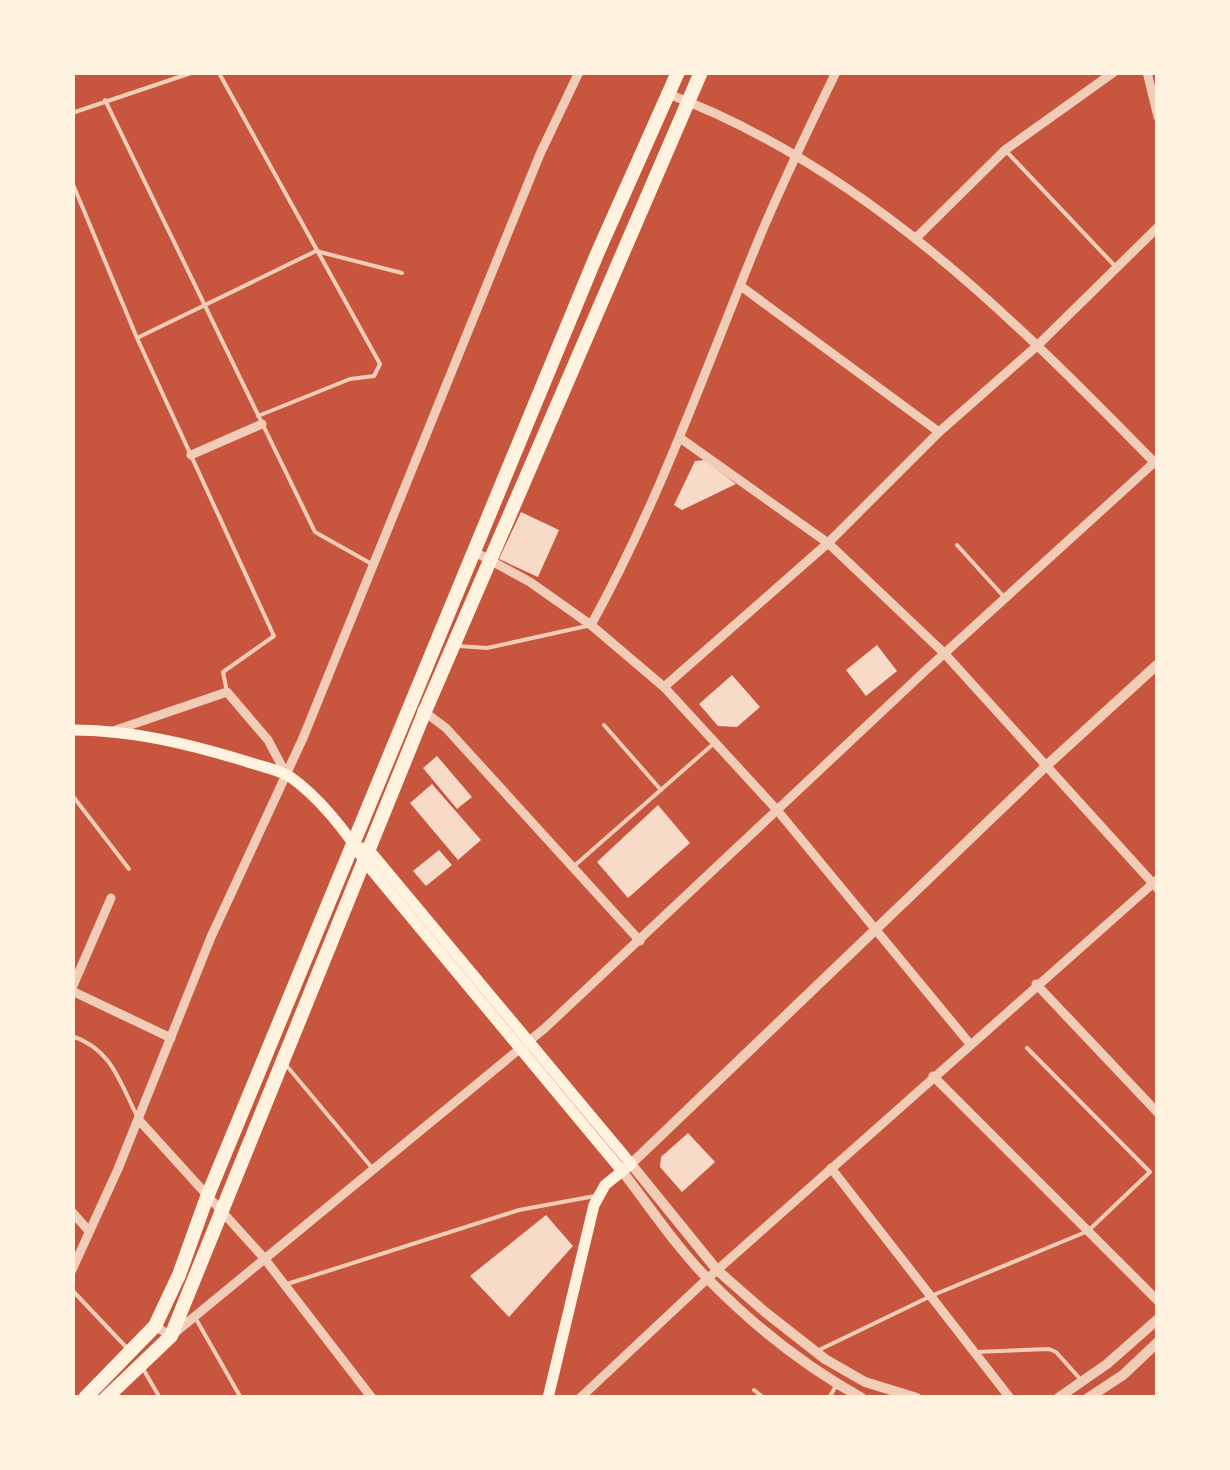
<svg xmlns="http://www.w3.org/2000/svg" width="1230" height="1470" font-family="'Source Serif 4',serif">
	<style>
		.building { fill: #f7dbc8 }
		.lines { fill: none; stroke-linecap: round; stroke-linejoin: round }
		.service { stroke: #f1ccb7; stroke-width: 4 }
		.minor { stroke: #f1ccb7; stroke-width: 9 }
		.tertiary { stroke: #f1ccb7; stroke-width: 10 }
		.secondary { stroke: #fff3e0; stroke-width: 11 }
		.primary { stroke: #fff3e0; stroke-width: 14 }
	</style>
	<rect width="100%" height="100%" fill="#c8553d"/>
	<g class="building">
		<path d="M705,460L736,484L682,510L674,505L695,461Z"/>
		<path d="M521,512L559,530L538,577L499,559Z"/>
		<path d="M877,645L897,671L866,696L846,670Z"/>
		<path d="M732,675L760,707L737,727L718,726L699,704Z"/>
		<path d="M437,756L472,797L457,809L423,768Z"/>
		<path d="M432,784L481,840L458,860L410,803Z"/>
		<path d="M658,805L690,843L628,898L597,862Z"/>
		<path d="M439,850L452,865L426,886L413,871Z"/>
		<path d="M688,1133L715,1162L682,1192L660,1167L661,1157Z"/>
		<path d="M546,1215L573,1246L509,1317L470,1276Z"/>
	</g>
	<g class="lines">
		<g class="service">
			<path d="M219,73L380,364L374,376L350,379L258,416"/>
			<path d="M105,100L315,532L370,563"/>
			<path d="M72,113L194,72"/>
			<path d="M1007,152L1114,265"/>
			<path d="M72,182L137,338L274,636L223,672L227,692"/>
			<path d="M137,338L316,251L402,273"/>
			<path d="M957,545L1005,598"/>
			<path d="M459,646L487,648L587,626"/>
			<path d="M604,725L661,790"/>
			<path d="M72,795L129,869"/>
			<path d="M573,867L712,745"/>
			<path d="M72,1036C111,1049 119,1080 136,1114"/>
			<path d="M286,1065L373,1169"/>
			<path d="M287,1284L519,1210L595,1196"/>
			<path d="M72,1290L126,1347"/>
			<path d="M196,1319L241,1398"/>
			<path d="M819,1350L931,1296L1088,1231L1150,1172L1027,1048"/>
			<path d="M976,1352L1049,1349L1056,1352L1082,1381"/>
			<path d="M142,1367L160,1398"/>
			<path d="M754,1390L764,1398"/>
			<path d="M829,1398L837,1384"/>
		</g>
		<g class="minor">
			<path d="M1147,72L1158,117"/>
			<path d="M666,93C862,166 1013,318 1156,464"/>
			<path d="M916,238L1005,150L1114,72"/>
			<path d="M742,287L939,432"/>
			<path d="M680,438L828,543L944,653L1158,889"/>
			<path d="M191,455L262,424"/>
			<path d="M475,552L530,582L591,625L664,687L777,810L970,1044"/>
			<path d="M591,625C658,504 704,373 756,246C780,187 808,130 836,72"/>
			<path d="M664,687L828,543L939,432L1038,345L1158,227"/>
			<path d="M422,710L446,728L640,941"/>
			<path d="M116,730L227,692L268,740L286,774"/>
			<path d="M1036,984L1158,1113"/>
			<path d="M72,988L111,898"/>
			<path d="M72,991L171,1038"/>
			<path d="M933,1076L1158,1301"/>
			<path d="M138,1119L264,1258L372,1398"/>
			<path d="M831,1168L1010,1398"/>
			<path d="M72,1212L89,1231"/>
			<path d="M72,1270L118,1169L211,937L303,738L540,154L579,72"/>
			<path d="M155,1326L171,1336L545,1028L925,671L1158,459"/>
			<path d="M580,1398L707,1279L1158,879"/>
		</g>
		<g class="tertiary">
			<path d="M622,1171C650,1207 677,1248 709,1280C754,1326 806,1367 862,1398"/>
			<path d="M917,1398L865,1382L825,1359L765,1312L717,1270L631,1164L1045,767L1158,664"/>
			<path d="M1058,1398L1107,1364L1158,1319"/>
			<path d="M1088,1398L1123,1375L1158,1342"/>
		</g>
		<g class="secondary">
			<path d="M72,730C132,730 189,744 245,761C259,766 277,769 289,776C318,796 347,832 365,862L622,1171"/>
			<path d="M363,848L369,850L631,1164L605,1185L594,1205L548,1398"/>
		</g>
		<g class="primary">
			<path d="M85,1398L155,1326L179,1275L207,1197L597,254L678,72"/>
			<path d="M106,1398L171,1336L425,711L701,72"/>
		</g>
	</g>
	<rect width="1230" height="1470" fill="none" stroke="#fff3e0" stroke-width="150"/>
</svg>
